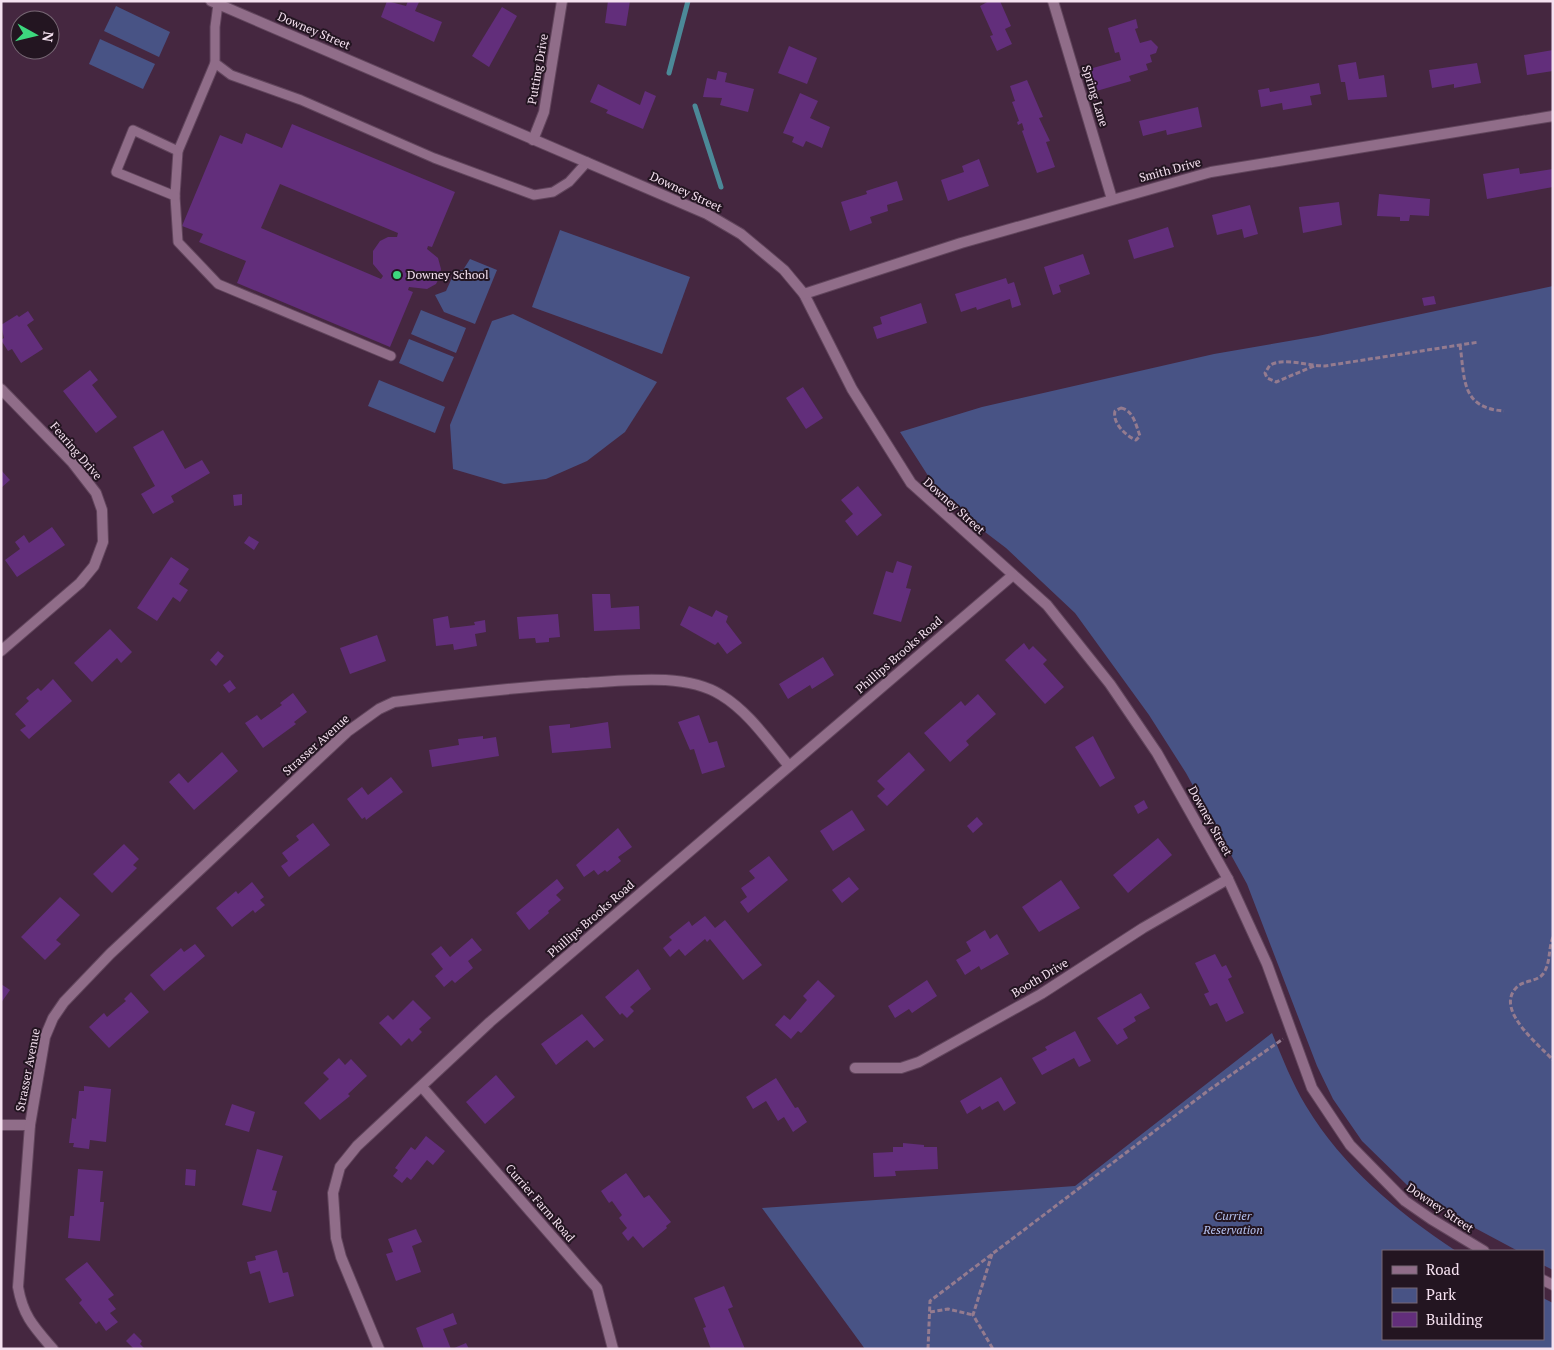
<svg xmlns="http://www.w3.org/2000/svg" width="1554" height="1350" font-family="'PT Serif',serif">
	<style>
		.green { fill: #485385 }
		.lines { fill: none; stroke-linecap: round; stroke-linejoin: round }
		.stream { stroke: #4c8998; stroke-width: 5 }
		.building { fill: #622e7b; fill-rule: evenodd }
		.service-casing { stroke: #61455c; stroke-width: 11 }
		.minor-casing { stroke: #61455c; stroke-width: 12 }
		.path { stroke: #947b8f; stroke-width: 3; stroke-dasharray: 5 2.5; stroke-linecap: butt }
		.service { stroke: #906d89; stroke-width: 9 }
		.minor { stroke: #906d89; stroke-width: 10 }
		.poi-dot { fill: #3dd77e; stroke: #231521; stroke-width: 2 }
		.labels { text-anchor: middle; stroke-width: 4; stroke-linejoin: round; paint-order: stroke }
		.street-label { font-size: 12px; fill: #f5e1f0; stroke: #231521 }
		.poi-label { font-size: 12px; fill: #f5e1f0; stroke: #231521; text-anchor: start }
		.park-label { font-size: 12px; font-style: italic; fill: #b6c2ef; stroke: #231521 }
	</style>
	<rect width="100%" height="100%" fill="#452740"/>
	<g class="green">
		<path d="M116,6L170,32L159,57L104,31Z"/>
		<path d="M100,39L155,64L143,89L89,64Z"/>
		<path d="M560,230L690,277L662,354L532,307Z"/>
		<path d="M470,259L497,270L475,324L444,312L435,295L446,291L455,271L463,270Z"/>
		<path d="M1553,286V1270L1543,1265V1251H1518L1460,1220L1407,1185L1362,1141L1333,1099L1317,1066L1247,884L1186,773L1149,715L1075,613L1006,548L968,519L934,485L900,432L982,407L1214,354L1318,336Z"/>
		<path d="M421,310L466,328L456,353L411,334Z"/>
		<path d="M513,314L657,382L625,432L587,461L546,479L504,484L453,469L450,425L492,321Z"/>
		<path d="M409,339L454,357L443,382L399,363Z"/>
		<path d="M379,380L445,407L435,433L368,406Z"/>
		<path d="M1272,1033C1282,1057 1292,1083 1306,1106C1343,1167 1397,1212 1456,1251H1383V1339H1543V1298L1553,1303V1349H865L762,1208L1075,1186Z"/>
	</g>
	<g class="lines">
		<g class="stream">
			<path d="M669,73L688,1"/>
			<path d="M695,106L721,187"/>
		</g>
	</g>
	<g class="building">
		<path d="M387,1L406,6L408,1L419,2L415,11L442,22L434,42L381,17Z"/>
		<path d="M608,1H630L626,26L605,23Z"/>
		<path d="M989,1H1000L1011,26L1005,29L1012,44L997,51L990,36L993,35L980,6Z"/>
		<path d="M502,7L517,16L489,67L472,56Z"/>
		<path d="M1136,19L1138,28L1135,29L1140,43L1151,40L1158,47L1156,53L1150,55L1152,62L1146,64L1148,70L1129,76L1131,81L1093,92L1086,70L1121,60L1119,52L1115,53L1108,28Z"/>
		<path d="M789,46L817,58L807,84L778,73Z"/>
		<path d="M1553,50V71L1527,75L1524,55Z"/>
		<path d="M1356,62L1359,79L1384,75L1387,97L1348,100L1345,82H1341L1338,65Z"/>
		<path d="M1477,63L1481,83L1454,88V84L1432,88L1429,70Z"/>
		<path d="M718,71L727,73L725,82L754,89L748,112L720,105L722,98L703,97L707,78L716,80Z"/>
		<path d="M1027,80L1043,117L1039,118L1050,141L1046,142L1055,167L1037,173L1022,131L1024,130L1022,123L1018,125L1017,122L1019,121L1012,102L1015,101L1010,86Z"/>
		<path d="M1319,83L1321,94L1310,96L1312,105L1283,110L1282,103L1261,107L1258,90L1269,88L1270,92Z"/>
		<path d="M598,84L640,105L645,91L656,96L643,129L606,113L608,110L590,102Z"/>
		<path d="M800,93L818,101L810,118L830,127L822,148L806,141L803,147L792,142L794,137L783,133Z"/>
		<path d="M1198,107L1202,127L1167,135L1166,130L1143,136L1139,121Z"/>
		<path d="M292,124L455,192L432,247L428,246L427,249L438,258L441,269L440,276L436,284L427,289L409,287L408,290L413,292L390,347L237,283L246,261L199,242L203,234L182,226L220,135L242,144L246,133L282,148ZM280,184L398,233L397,237H388L380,241L373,251V264L383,276L381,279L261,228Z"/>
		<path d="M979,159L989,186L948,201L941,180L964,172L962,166Z"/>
		<path d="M1519,168L1520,174L1553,169V187L1487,199L1483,174Z"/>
		<path d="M897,181L903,200L887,205L888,211L870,217L872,223L850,231L841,202L867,194L866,191Z"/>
		<path d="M1379,194L1430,199L1429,216L1410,215L1409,221H1400V217L1377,216Z"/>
		<path d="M1339,202L1342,225L1303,233L1299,207Z"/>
		<path d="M1250,205L1258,234L1244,238L1242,229L1217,235L1212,215Z"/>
		<path d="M1168,227L1174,247L1134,259L1128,240Z"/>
		<path d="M1083,254L1090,274L1059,285L1061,292L1053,295L1044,267Z"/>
		<path d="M1006,278L1008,284L1014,282L1021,305L1012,308L1010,299L977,310L976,307L961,312L955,294Z"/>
		<path d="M1434,296L1436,304L1424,306L1422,298Z"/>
		<path d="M921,303L927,323L877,339L873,327L882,324L880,317Z"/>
		<path d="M28,311L34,320L27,325L43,349L21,363L12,349L8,351L1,340L4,338L1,325L17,315L19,317Z"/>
		<path d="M90,370L98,380L92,385L117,417L96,433L63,391Z"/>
		<path d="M803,387L823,418L806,429L786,398Z"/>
		<path d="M163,430L185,469L202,460L210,473L171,496L174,502L153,514L141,494L155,486L133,447Z"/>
		<path d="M1,470L10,480L1,488Z"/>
		<path d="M858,486L882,515L857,536L845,521L853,514L841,500Z"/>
		<path d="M242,494V505L234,506L233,495Z"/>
		<path d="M52,527L65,545L17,577L5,560L20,549L15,542L24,535L29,543Z"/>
		<path d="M249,536L259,542L254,550L244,543Z"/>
		<path d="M171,557L189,569L179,584L188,590L180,602L173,597L157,621L137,608Z"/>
		<path d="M897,561L912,566L906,588L911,589L901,622L873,614L886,571L893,573Z"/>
		<path d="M592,594H610L611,608L639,606L640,629L594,631Z"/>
		<path d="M689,606L712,617L716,610L728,616L726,622L742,643L727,654L718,642L715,645L680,625Z"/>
		<path d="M558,614L560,637L549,638V642L536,643L535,638L519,639L517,617Z"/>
		<path d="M448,616L450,628L475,625L474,622L485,620L486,632L475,634L477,646L454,650L453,644L436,646L433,619Z"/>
		<path d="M110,629L132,652L121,663L117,658L92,682L74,663Z"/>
		<path d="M377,635L386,661L350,674L340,648Z"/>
		<path d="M1024,643L1029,650L1033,646L1047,660L1043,664L1064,687L1045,704L1005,660Z"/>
		<path d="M218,651L224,656L216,666L210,660Z"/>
		<path d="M823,657L834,675L812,689L810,685L788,699L779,684Z"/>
		<path d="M53,679L72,701L29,739L20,730L26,726L15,714L29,701L26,698L38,688L41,691Z"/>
		<path d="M230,680L236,688L229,693L223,685Z"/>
		<path d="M293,693L307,712L294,722L296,724L263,748L245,723L257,715L261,720L282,705L280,703Z"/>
		<path d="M978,694L996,714L966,741L969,745L950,762L924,733L961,701L965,706Z"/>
		<path d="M699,715L709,743L717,741L725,767L702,774L694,749L690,750L678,722Z"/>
		<path d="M608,722L611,748L552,753L549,726L570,724V728Z"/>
		<path d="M483,736V739L496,737L499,756L432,767L429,750L459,745L458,739Z"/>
		<path d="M1093,736L1115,778L1100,787L1075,747Z"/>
		<path d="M222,752L238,771L194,810L169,782L179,773L188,783Z"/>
		<path d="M909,752L925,770L887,806L877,796L885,789L877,781Z"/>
		<path d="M391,777L403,792L366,820L365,817L362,819L347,799L362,787L368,795Z"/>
		<path d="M1144,800L1148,808L1138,814L1134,806Z"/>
		<path d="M852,810L865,830L833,851L820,831Z"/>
		<path d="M977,817L983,824L973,833L967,826Z"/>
		<path d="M313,823L330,845L289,877L281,866L288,861L282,853L299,840L296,836Z"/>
		<path d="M618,828L632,847L618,857L621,861L607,872L605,870L598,875L594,870L584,877L576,865Z"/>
		<path d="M1158,838L1172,855L1128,893L1113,875Z"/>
		<path d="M124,844L139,859L133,865L137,868L112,893L93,874Z"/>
		<path d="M769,856L788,880L748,913L740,902L747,897L741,888L755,878L749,871Z"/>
		<path d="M849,877L859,889L842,903L832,890Z"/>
		<path d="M557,879L564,888L556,895L561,900L548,911L549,913L529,930L516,913Z"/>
		<path d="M1061,880L1080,908L1039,932L1022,907Z"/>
		<path d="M252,882L264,897L260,900L265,905L255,913L253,910L232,927L216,908L236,891L238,894Z"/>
		<path d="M60,897L80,915L56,940L61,944L45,960L21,937Z"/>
		<path d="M705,916L715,928L725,920L762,965L743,980L710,939L707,942L705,939L685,956L679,949L670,957L663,948L672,940L669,937L689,921L692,926Z"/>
		<path d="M985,930L990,939L997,934L1009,954L981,970L979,966L965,975L956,960L971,951L966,942Z"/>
		<path d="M472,938L482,950L468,961L473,968L455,983L452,980L444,987L435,976L443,969L431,954L441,946L450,957Z"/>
		<path d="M195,944L205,956L164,991L150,975L181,948L184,952Z"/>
		<path d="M1215,954L1222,967L1226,965L1232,977L1228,979L1244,1013L1226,1022L1217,1003L1210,1006L1204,994L1209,992L1195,963Z"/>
		<path d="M638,969L651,989L630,1007L634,1011L627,1018L622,1013L620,1015L605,997Z"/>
		<path d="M818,980L835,996L801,1033L798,1031L791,1039L775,1025L784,1015L790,1020L807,1000L803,996Z"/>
		<path d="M927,980L937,996L912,1013L909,1009L895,1018L888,1006Z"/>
		<path d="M1,984L10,990L1,1003Z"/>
		<path d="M131,992L149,1012L109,1048L89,1027L104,1013L107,1017L126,1001L124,999Z"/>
		<path d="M1141,993L1150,1008L1134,1017L1136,1021L1123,1029L1128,1038L1117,1045L1097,1018Z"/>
		<path d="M413,1000L431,1018L419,1029L422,1032L412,1042L409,1038L401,1046L379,1023L388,1015L393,1020Z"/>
		<path d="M582,1014L604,1040L594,1048L587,1040L556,1065L541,1044Z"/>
		<path d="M1075,1031L1091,1061L1079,1067L1074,1058L1042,1075L1032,1058L1047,1050L1045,1047Z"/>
		<path d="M339,1058L345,1065L351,1059L367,1076L348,1094L350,1096L320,1120L304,1103L329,1079L323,1073Z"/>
		<path d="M496,1075L515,1097L485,1124L466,1102Z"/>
		<path d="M1001,1077L1016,1103L1004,1111L998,1101L982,1110L980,1106L967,1114L960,1101Z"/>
		<path d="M776,1078L795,1108L798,1107L807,1122L793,1132L784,1117L778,1121L766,1101L753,1109L746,1097Z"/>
		<path d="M84,1086L111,1089L106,1142L90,1140L89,1149L73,1147L74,1143H69L72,1118L76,1119L79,1091H84Z"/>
		<path d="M232,1104L255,1112L249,1132L225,1125Z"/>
		<path d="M426,1136L445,1151L433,1165L427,1160L411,1180L407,1177L402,1183L393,1176L398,1170L395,1168L411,1147L415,1150Z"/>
		<path d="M903,1143L924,1145V1147H937L938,1169L895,1171L896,1176L874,1177L873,1153L893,1152V1147H903Z"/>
		<path d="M257,1149L283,1156L272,1190L277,1191L271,1212L242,1205Z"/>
		<path d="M78,1169L103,1171L100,1202H104L100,1241L68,1238L70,1216H74Z"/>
		<path d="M186,1169L196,1170L195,1186L185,1185Z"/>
		<path d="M626,1173L644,1198L649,1195L671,1222L666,1226L667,1228L643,1248L633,1236L628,1241L622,1233L627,1228L619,1218L622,1215L612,1201L609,1203L601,1191Z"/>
		<path d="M416,1229L422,1242L412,1246L421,1272L396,1281L386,1254L393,1252L388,1239Z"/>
		<path d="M277,1250L283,1273L288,1272L294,1296L269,1303L260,1271L250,1274L247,1262L256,1260L255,1256Z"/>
		<path d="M87,1262L114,1295L108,1299L116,1309L110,1313L118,1322L106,1331L99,1321L96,1324L79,1303L82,1300L65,1279Z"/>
		<path d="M724,1286L733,1307L728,1309L745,1349H711L703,1328L706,1327L694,1298Z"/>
		<path d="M453,1313L457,1324L443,1329L451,1349H424L416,1328Z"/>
		<path d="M134,1333L142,1341L140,1344L145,1349H134L126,1341Z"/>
		<path d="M466,1343L469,1349H452Z"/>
	</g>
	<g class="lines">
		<g class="service-casing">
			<g id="service">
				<path d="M218,4L215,27V63L231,75L301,100L434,158L534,195L553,192L569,182L587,162"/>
				<path d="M215,63L178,151L175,196L178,242L218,284L391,356"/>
				<path d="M175,196L116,172L133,130L178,151"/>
			</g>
		</g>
		<g class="minor-casing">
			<g id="minor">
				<path d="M211,1L707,214L741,234L784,270L804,294L852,389L911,483L1047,605L1110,684L1157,753L1228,879L1267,964L1312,1088L1350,1145L1405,1201L1431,1219L1484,1251"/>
				<path d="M1053,1L1112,199"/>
				<path d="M533,140L544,112L562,1"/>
				<path d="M804,294L961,243L1211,172L1553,116"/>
				<path d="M1,389L72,462L96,493L102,510L103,542L94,566L80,583L1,651"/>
				<path d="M855,1068H901L919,1062L1041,994L1143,928L1228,879"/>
				<path d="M422,1087L597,1288L613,1349"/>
				<path d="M1,1125H30L45,1037L53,1018L64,1002L110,954L347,732L379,709L394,702C457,694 519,687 583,683C625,681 684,672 721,695C749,712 768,741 789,766"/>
				<path d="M30,1125L18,1287C23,1316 34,1327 53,1349"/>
				<path d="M1543,1280L1553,1285"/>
				<path d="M379,1349L341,1257L336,1238L333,1193L340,1167L357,1146L490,1022L1013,575"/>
			</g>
		</g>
		<g class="path">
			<path d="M1460,345C1465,380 1461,408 1504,411"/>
			<path d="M1314,366L1276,382L1267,378L1265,373L1270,365C1285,357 1307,366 1325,366L1479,342"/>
			<path d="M1121,408C1133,410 1136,425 1140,436L1136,440C1126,436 1112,423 1115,411Z"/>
			<path d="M1553,937C1548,949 1551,963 1543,974C1537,982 1523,980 1516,988C1495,1010 1539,1045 1553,1060"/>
			<path d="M992,1254L973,1315L993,1349"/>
			<path d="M930,1312L948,1309L973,1315"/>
			<path d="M928,1349L930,1301L1209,1090L1283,1039"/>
		</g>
		<use href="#service" class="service"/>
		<use href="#minor" class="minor"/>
	</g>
	<circle class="poi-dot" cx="397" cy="275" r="5"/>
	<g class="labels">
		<g class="street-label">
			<text transform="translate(314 31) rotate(23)" y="4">Downey Street</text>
			<text transform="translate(538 69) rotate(-80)" y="4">Putting Drive</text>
			<text transform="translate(1095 96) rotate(73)" y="4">Spring Lane</text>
			<text transform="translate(1170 170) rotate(-15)" y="4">Smith Drive</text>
			<text transform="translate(686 192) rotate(25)" y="4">Downey Street</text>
			<text transform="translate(76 451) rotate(49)" y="4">Fearing Drive</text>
			<text transform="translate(954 506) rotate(42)" y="4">Downey Street</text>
			<text transform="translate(899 655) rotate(-41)" y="4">Phillips Brooks Road</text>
			<text transform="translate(316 745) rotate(-42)" y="4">Strasser Avenue</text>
			<text transform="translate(1210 821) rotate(61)" y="4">Downey Street</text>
			<text transform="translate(591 919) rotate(-41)" y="4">Phillips Brooks Road</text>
			<text transform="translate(1040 978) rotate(-31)" y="4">Booth Drive</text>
			<text transform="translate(28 1070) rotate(-79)" y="4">Strasser Avenue</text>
			<text transform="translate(540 1203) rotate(49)" y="4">Currier Farm Road</text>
			<text transform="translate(1440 1208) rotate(34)" y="4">Downey Street</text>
		</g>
		<g class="poi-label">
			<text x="407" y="279">Downey School</text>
		</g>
		<g class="park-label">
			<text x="1233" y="1220">Currier<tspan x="1233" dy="14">Reservation</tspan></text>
		</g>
	</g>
	<rect width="1554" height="1350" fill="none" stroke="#f5e1f0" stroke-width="5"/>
	<rect x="1382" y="1250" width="162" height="90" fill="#231521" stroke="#776774"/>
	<rect x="1392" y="1266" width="25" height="8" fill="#906d89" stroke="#776774"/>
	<text x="1426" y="1275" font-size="15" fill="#f5e1f0">Road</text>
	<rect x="1392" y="1288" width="25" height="15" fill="#485385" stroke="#776774"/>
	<text x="1426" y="1300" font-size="15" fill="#f5e1f0">Park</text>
	<rect x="1392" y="1312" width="25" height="15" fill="#622e7b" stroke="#776774"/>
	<text x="1426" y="1325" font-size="15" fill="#f5e1f0">Building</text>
	<g transform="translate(35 35) rotate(98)"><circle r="24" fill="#231521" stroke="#776774"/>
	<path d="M0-4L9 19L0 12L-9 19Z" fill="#3dd77e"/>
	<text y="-8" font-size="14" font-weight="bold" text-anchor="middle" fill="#f5e1f0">N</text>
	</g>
</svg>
